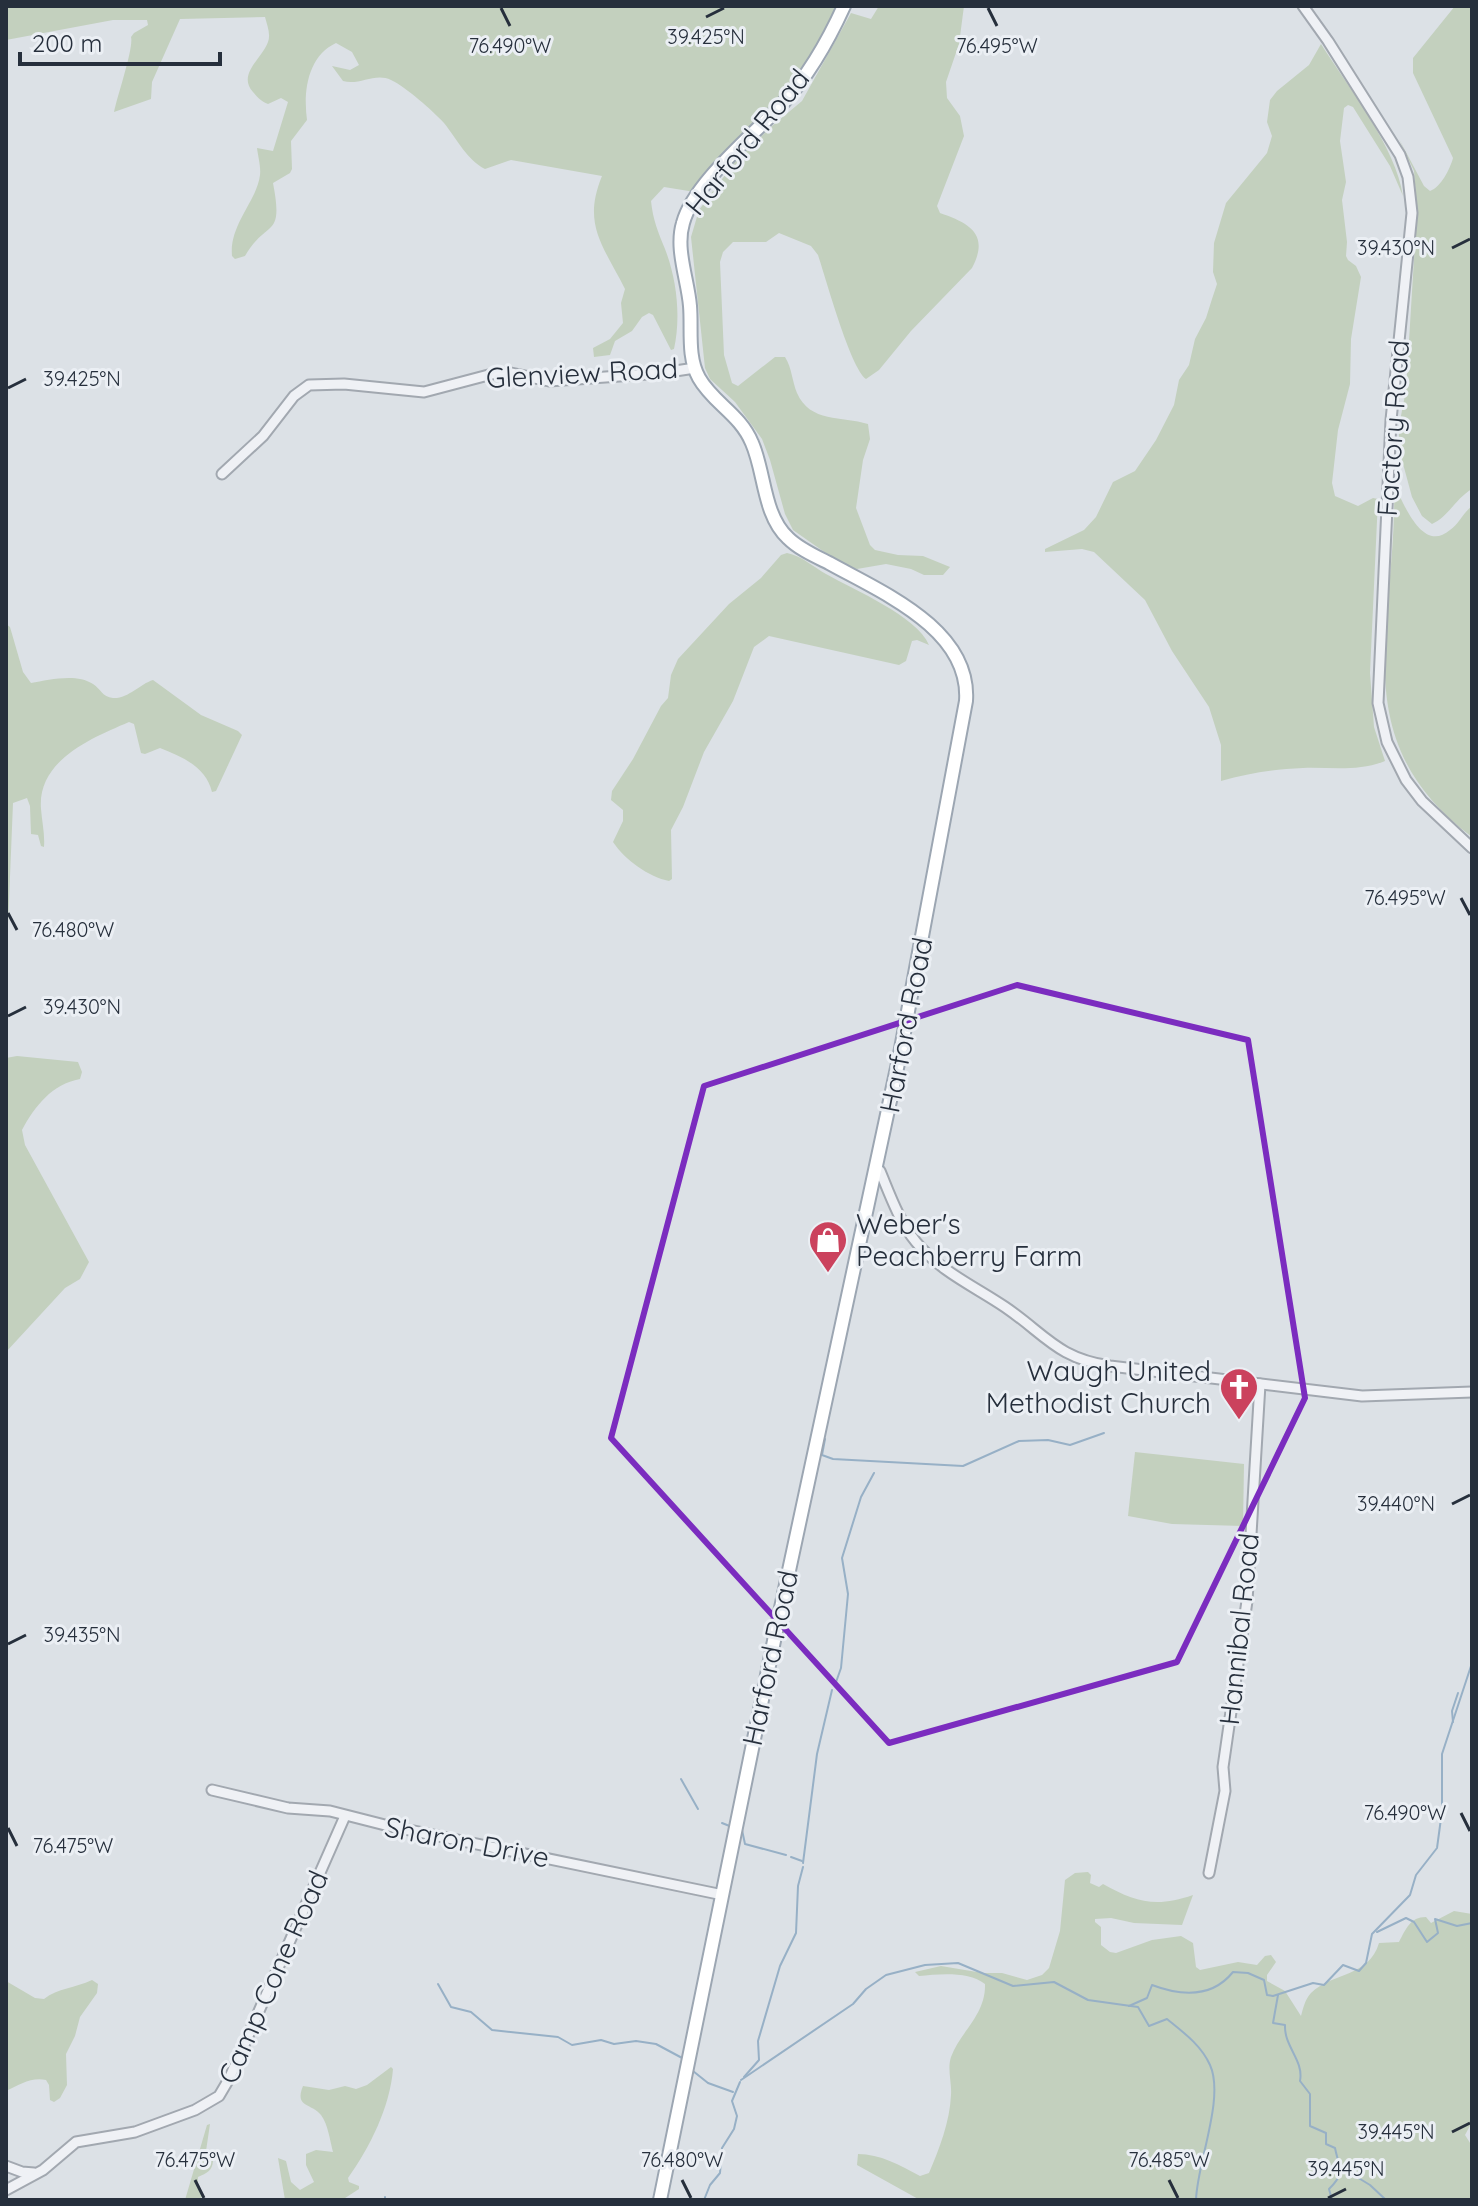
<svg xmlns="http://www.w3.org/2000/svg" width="1478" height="2206" font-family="Quicksand,sans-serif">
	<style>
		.green { fill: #c3d0be }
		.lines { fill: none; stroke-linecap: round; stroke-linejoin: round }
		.stream { stroke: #97b0c6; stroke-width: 2 }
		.minor-casing { stroke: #a2a8b0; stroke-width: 13 }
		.major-casing { stroke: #9ca6b2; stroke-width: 16 }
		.minor { stroke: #eff1f5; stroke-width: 9 }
		.major { stroke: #fff; stroke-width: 12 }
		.marked { fill: none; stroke: #7b2cbf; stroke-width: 6; stroke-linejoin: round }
		.ticks { fill: none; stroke: #262f3c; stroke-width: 3 }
		.labels { text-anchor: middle; stroke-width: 6; stroke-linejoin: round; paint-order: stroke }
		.street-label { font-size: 28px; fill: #262f3c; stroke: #ebeff4 }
		.poi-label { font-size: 28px; fill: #262f3c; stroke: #ebeff4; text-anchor: start }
		.ticks-label { font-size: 20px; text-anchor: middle; fill: #262f3c; stroke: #ebeff4; stroke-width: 6; stroke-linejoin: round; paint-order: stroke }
	</style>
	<rect width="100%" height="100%" fill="#dce1e6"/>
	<g class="green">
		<path d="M6,6H840L792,87L695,192L664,187L651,201C653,220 658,232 665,249C677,280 681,317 674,349L671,350L653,315L649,313L642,317L632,331L615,341L610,355L594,357L593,348L610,339L623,323L621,303L625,289C603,245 582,225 602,176L511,160L485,169C467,160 457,139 444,123C433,111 406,87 391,80C375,72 359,86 343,81L332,66L350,70L359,65L352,52L336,43C308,56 303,91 307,120L291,141L292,169L290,173L273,183C284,240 267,218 245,256L235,259L232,256C229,225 257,201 260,175C261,167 258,156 257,148L273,151L288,102L281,98L268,104C261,101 258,98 253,92C237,74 262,59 268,42C271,34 267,25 265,17L180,19L152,82L151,99L114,112C117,97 134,47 131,37L134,33L148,25L147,20H113L6,40Z"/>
		<path d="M879,6H964L959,44L946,82L947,98L960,116L964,136L937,206L940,213C969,223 990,234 972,268L911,331L879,370L866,379C850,367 826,279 818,255L811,246L779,233L766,242H733L723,252L720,262L724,355L732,383L738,386L775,357H785C792,368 792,381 797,393C810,423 842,416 868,424L870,439L863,460L856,508L870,545L875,550L898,555L923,556L950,567L943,575H924L911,569L886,564L857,569L840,563L793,530L785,514L770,460L762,439L735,402L710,379L705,368L691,237L699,210L734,163L772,126L802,101L851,13L871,19Z"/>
		<path d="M1455,6H1472V489C1456,498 1448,517 1432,524L1422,516L1412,497L1399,449V426L1406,390L1417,210L1414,171L1399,139L1424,186L1430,191C1441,187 1450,169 1453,158L1413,73V58Z"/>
		<path d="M1321,44C1348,87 1396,147 1403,196L1390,166L1353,107L1348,105L1344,108L1340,141L1346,182L1342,200L1347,242L1346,256L1348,260L1356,266L1361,277L1351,339L1350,384L1338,430L1332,483L1335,496L1358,506L1373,498L1378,499L1370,673L1374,727L1385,761C1358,772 1331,767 1303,768C1275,769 1249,773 1221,781V745L1209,707L1172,651L1145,600L1094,552L1082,549L1045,552V549L1084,530L1096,517L1113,482L1135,471L1156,440L1174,405L1179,380L1189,365L1195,339L1206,318L1212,299L1217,284L1213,272L1214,243L1226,203L1267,153L1272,136L1267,122L1270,100L1277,91L1309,65Z"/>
		<path d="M1394,485C1404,503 1422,554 1450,530C1459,524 1463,513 1472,506V837C1340,738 1398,623 1394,485Z"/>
		<path d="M787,553C802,556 812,566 826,574C854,590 917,616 929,645L917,640L912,641L906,661L899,665L769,636L754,647L733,701L704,752L683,807L671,830L672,879L669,881C649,877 625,860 613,842L623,821V810L611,800L612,791L633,759L661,706L668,698L671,675L678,659L729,604L761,578L781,555Z"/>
		<path d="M6,624L10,627L23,672L31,683C49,680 76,673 93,684C101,689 102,697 113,698C128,699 140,684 153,680L201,715L238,731L242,735L216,791L212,792C206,767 183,757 160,748L145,754L141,753L134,724L129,722C92,738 37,760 41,809C42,822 45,834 44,847L41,846L38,835L31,834L30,806L27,798L13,803L6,975Z"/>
		<path d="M17,1056L78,1062L82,1072L80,1079C52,1084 35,1106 22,1130L25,1145L89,1262L80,1279L65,1288L6,1352V1058Z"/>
		<path d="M1135,1452L1244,1464L1243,1526L1172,1524L1128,1516Z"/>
		<path d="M1088,1872L1091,1875L1090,1883L1099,1887L1103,1884C1135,1902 1156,1908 1193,1895L1182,1925L1134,1923L1111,1918L1095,1919V1922L1101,1927V1945L1110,1952L1116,1953L1152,1940L1181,1936L1193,1943L1196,1967L1200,1970L1238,1962L1257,1965L1265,1956L1271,1955L1276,1962L1267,1975V1981L1285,1991L1301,2016C1303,2009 1305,1999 1311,1993C1333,1972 1369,1977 1379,1943L1399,1942C1406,1929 1410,1917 1426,1917L1431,1923L1454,1911L1472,1914V2122L1465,2135L1472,2146V2200H920L857,2165L858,2154C880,2154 900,2165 920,2176L929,2173C939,2150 950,2121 951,2095C952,2083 947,2069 951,2057C960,2032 986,2015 985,1984C969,1971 939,1974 919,1976L915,1972L941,1966L983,1973H1002L1027,1980L1042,1975L1049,1968L1060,1931L1065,1880L1075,1873Z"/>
		<path d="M92,1980L98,1984L97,1993L80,2017L75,2036L66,2054L67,2085L60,2098L54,2102L50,2100L49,2085L46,2080C31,2077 19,2085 6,2091V1981L35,1998L44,1999C58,1988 75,1988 92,1980Z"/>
		<path d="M391,2067L393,2069C390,2107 370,2147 348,2178L349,2182L359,2186V2189L342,2200H285L278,2158L286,2161L291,2182L300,2190L314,2182L306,2165V2154L316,2150L333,2152C330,2141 328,2124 321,2115C312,2103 294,2108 303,2086L329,2090L345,2086L356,2089L367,2085Z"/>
		<path d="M210,2124L206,2151L213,2161C212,2171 207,2173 198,2177V2188L203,2194L200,2200H185L207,2125Z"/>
	</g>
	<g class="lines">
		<g class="stream">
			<path d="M825,1439L822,1455L833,1459L963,1466L1019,1441L1048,1440L1070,1445L1104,1433"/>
			<path d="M835,1685L841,1668L848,1594L842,1558L861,1497L874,1473"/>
			<path d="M1453,1722L1452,1711L1458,1693"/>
			<path d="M681,1779L698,1809"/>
			<path d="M722,1823L732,1827"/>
			<path d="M742,1830L745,1844L786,1855"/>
			<path d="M791,1857L802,1861"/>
			<path d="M803,1863L817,1754L832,1690"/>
			<path d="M1377,1932L1406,1918L1414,1922L1427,1942L1438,1933L1435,1919L1457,1926L1472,1923"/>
			<path d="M438,1984L451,2007L471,2012L492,2030L558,2037L572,2045L601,2040L614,2044L636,2041L656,2044L684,2059"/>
			<path d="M1278,1995L1273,2023L1285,2025C1284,2047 1304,2060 1300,2081L1310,2094V2126L1326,2133V2144L1335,2148C1339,2168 1346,2173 1329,2189L1332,2200"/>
			<path d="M1129,2006L1147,1998L1152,1985C1181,1996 1212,1998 1233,1972L1248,1973L1264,1980L1267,1995L1273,1996L1313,1983L1324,1985L1343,1965L1359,1971L1366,1963L1372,1934L1410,1895L1416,1875L1437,1848L1442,1811V1754L1472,1663"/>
			<path d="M693,2071L708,2083L733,2092"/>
			<path d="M744,2077L759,2060L758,2041L780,1966L796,1933L798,1886L803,1867"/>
			<path d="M741,2080L853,2004L866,1989L886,1975L925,1965L958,1963L1013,1986L1054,1982L1088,2000L1138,2007L1149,2026L1167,2019C1183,2032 1201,2045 1210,2065C1225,2098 1197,2163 1196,2200"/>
			<path d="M1342,2168L1370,2185L1386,2200"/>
			<path d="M385,2200V2197"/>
			<path d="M704,2200L710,2185L720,2173L722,2148L734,2129L737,2116L732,2101L740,2082"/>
		</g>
		<g class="minor-casing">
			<g id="minor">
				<path d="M1303,6L1328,41L1400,155L1408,177L1412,213L1391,420L1378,703L1387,742L1406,780L1422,801L1472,848"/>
				<path d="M222,474L263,436L294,396L309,385L344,384L424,392L496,373H511L549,381L662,373L695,368"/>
				<path d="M876,1169L880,1171C890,1195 899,1221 916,1242C941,1272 974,1286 1005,1307C1046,1335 1057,1358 1110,1366L1362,1396L1472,1392"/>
				<path d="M212,1790L288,1808L330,1811L385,1825L723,1895"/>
				<path d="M1209,1873L1225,1791L1223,1767L1247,1601L1260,1384"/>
				<path d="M6,2166L22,2172L34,2173"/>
				<path d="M6,2190L43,2170L76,2142L135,2132L195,2110L219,2096L229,2079L345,1816"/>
			</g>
		</g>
		<g class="major-casing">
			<path id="major" d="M660,2200L776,1631L900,1054L966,701C971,629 881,592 829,563C815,556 799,549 788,538C763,515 765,472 752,443C740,414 713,403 699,378C687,357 692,329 690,306C688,280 675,249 683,223C694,182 755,134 783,103C808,76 829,39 844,6"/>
		</g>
		<use href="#minor" class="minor"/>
		<use href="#major" class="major"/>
	</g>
	<path class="marked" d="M1017,985L1248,1040L1305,1398L1177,1662L889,1743L611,1438L704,1086Z"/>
	<path class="ticks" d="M501,8L510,26M988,8L997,26M706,17L724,8M1452,248L1470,239M8,388L26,379M1461,898L1470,915M8,913L17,930M8,1016L26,1007M1452,1504L1470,1495M8,1644L26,1635M1461,1813L1470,1831M8,1828L17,1846M1452,2132L1470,2123M195,2180L204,2198M682,2180L691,2198M1169,2180L1178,2198M1328,2198L1346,2189"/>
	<defs>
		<g id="shop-pin" transform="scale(2)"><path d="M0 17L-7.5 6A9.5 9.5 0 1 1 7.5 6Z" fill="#cb425d" stroke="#ebeff4"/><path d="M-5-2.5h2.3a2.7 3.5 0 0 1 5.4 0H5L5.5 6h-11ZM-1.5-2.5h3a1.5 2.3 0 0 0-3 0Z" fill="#fff"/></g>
		<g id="church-pin" transform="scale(2)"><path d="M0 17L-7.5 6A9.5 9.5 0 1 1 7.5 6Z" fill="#cb425d" stroke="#ebeff4"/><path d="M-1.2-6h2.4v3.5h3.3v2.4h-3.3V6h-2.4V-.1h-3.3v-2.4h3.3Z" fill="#fff"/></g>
	</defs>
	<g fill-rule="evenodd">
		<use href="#shop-pin" x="828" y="1240"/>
		<use href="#church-pin" x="1239" y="1387"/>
	</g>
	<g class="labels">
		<g class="street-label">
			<text transform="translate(747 142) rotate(-51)" y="10">Harford Road</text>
			<text transform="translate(582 373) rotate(-3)" y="10">Glenview Road</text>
			<text transform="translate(1393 428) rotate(-86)" y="10">Factory Road</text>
			<text transform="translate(906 1025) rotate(-79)" y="10">Harford Road</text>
			<text transform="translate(1239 1629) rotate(-84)" y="10">Hannibal Road</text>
			<text transform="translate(770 1658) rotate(-78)" y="10">Harford Road</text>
			<text transform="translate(467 1842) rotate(11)" y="10">Sharon Drive</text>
			<text transform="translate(273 1977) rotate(-66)" y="10">Camp Cone Road</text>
		</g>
		<g class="poi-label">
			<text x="856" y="1234">Weber's<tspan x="856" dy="32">Peachberry Farm</tspan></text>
			<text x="1211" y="1381" text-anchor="end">Waugh United<tspan x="1211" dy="32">Methodist Church</tspan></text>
		</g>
	</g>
	<g class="ticks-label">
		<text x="706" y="44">39.425°N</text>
		<text x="510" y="53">76.490°W</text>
		<text x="997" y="53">76.495°W</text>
		<text x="1396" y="255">39.430°N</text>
		<text x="82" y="386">39.425°N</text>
		<text x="1405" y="905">76.495°W</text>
		<text x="73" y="937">76.480°W</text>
		<text x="82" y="1014">39.430°N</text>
		<text x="1396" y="1511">39.440°N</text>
		<text x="82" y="1642">39.435°N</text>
		<text x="1405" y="1820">76.490°W</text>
		<text x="73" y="1853">76.475°W</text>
		<text x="1396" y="2139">39.445°N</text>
		<text x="195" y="2167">76.475°W</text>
		<text x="682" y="2167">76.480°W</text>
		<text x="1169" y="2167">76.485°W</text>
		<text x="1346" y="2176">39.445°N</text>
	</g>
	<rect width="1478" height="2206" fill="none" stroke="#262f3c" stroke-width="16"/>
	<path d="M20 52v12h200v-12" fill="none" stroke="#262f3c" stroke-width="4"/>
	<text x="32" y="52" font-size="24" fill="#262f3c" stroke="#ebeff4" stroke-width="6" paint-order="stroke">200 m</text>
</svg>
